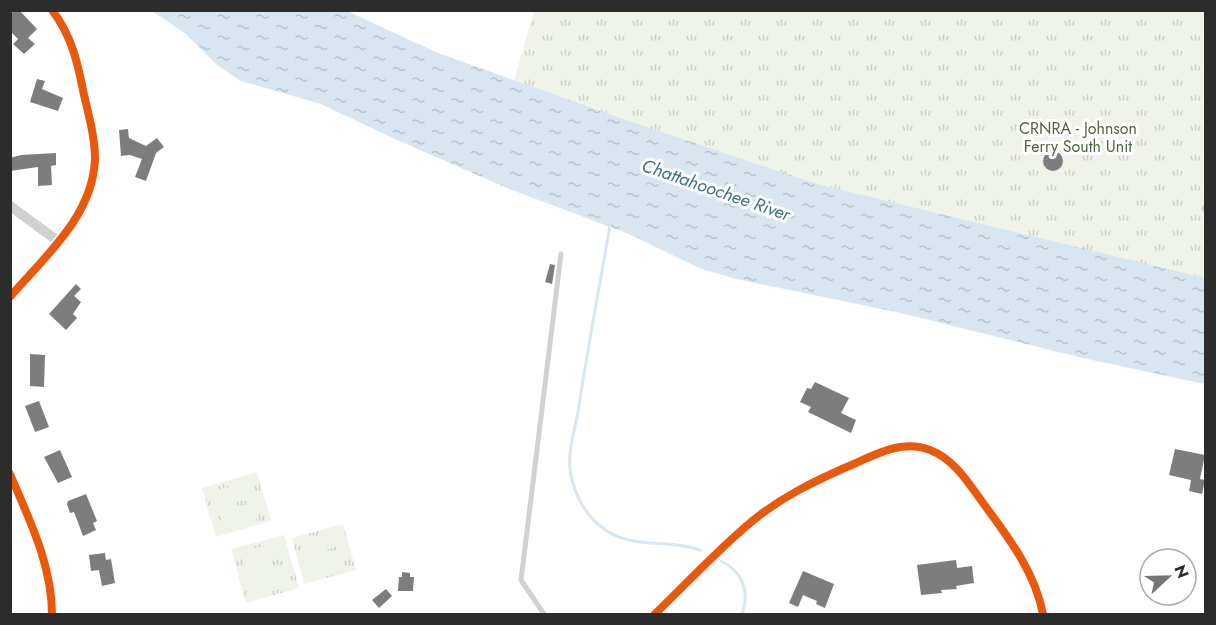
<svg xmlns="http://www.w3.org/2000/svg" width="1216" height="625" font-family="Jost,sans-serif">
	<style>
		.grass { fill: url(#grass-tufts) }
		.pitch { fill: #f0f3ea }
		.water { fill: url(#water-ripples) }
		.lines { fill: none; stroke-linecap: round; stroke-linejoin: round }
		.stream { stroke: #d7e6f0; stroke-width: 3 }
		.building { fill: #7d7d7d }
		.service { stroke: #d1d1d1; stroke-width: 5 }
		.minor { stroke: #d1d1d1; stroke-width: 10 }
		.cycleway-casing { stroke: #fff; stroke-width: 11 }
		.cycleway { stroke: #e8590c; stroke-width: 8 }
		.labels { text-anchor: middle; stroke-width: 6; stroke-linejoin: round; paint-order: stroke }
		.park-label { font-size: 16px; fill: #50663b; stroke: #fff }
		.water-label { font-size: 18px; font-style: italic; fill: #3e6f8a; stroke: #fff }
	</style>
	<defs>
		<pattern id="grass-tufts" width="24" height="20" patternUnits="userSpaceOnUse" patternTransform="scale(1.5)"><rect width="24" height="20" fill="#f0f3ea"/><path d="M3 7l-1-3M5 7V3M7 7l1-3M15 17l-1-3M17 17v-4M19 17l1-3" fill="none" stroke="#ced0c9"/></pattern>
		<pattern id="water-ripples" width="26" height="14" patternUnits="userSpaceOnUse" patternTransform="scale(1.5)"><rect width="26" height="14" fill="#d7e6f0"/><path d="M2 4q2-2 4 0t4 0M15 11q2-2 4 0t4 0" fill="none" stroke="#b9c5ce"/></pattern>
	</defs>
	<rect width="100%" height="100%" fill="#fff"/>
	<g class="grass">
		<path d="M534,11H1205V301L1068,267L512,87Z"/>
		<path d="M257,472L271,521L216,537L202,488Z"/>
		<path d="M343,524L356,570L304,584L292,538Z"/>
		<path d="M284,535L299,588L246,603L231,549Z"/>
	</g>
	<g class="pitch">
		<path d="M247,482L251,498L218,507L214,491Z"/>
		<path d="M253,503L257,519L223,528L219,512Z"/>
		<path d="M335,531L339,546L305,555L301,540Z"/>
		<path d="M274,543L279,559L245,567L241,552Z"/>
		<path d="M340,552L344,567L311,576L307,561Z"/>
		<path d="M280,564L284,579L251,588L247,572Z"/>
	</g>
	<path class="water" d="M152,11H347L438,53L620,118L817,184L1205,278V384L1083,358L901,313L736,279L699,268L629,234L507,188L397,140L321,104L241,81L217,65L186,34Z"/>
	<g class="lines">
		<g class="stream">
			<path d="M610,225C600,285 588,345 579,406C576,427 568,447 570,469C573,493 586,518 607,531C635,549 669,539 700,550"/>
			<path d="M721,561C743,571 750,593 742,614"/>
		</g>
	</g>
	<g class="building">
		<path d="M15,10H19L37,29L28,38L35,44L24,54L13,44L18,39L10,31V15Z"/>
		<path d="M37,79L45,81L42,89L63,98L58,111L30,102Z"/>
		<path d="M128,129L129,138L146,146L157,138L164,147L156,153L146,181L135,177L142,159L130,155L121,156L119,130Z"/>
		<circle cx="1053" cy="161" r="10"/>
		<path d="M56,153V165L51,166L52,185L38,186V167L10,171V158L21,155Z"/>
		<path d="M550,264L555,265L552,284L545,282Z"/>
		<path d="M76,284L81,289L74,296L81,302L73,314L77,318L66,330L49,314Z"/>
		<path d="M30,354L45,355L44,387L30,386Z"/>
		<path d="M815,382L849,398L841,413L856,420L851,433L808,412L811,407L800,402L807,388L811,389Z"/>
		<path d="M39,401L49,427L35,432L25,406Z"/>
		<path d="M1175,449L1205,455L1200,479L1205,480L1202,494L1189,491L1191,480L1169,475Z"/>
		<path d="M60,450L72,477L58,483L44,457Z"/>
		<path d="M86,494L97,521L93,523L96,530L83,536L74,512L70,513L67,504L68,501Z"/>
		<path d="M105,553L106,560L111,559L115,583L102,586L99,570L91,571L89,555Z"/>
		<path d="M956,560L957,568L972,566L974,583L956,586L957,589L941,590L942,593L921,595L917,565Z"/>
		<path d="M803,571L834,584L825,608L816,604L817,601L803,595L798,607L789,603Z"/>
		<path d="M402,572L410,573V577H414L413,591H398L399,577H402Z"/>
		<path d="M386,589L392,596L379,608L372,600Z"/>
	</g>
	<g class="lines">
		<g class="service">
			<path d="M1204,209L1206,206"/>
			<path d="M544,614L521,580L561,254"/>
		</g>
		<g class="minor">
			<path d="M10,206L58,241"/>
			<path d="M10,297C45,256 93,216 95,159C95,138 89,116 84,95C78,64 72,36 52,10"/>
			<path d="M10,474C29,519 52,565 52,614"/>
			<path d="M655,614C684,586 712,556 743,529C776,499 816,480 856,463C880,452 904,440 930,450C956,460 970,486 986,507C1011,541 1035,573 1043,614"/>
		</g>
		<g class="cycleway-casing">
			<g id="cycleway">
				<path d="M10,297C45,256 93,216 95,159C95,138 89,116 84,95C78,64 72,36 52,10"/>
				<path d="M10,474C29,519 52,565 52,614"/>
				<path d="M655,614C684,586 712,556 743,529C776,499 816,480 856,463C880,452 904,440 930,450C956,460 970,486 986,507C1011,541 1035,573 1043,614"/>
			</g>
		</g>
		<use href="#cycleway" class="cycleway"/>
	</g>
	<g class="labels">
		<g class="park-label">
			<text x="1078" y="134">CRNRA - Johnson<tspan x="1078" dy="18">Ferry South Unit</tspan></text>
		</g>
		<g class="water-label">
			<text transform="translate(716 190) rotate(19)" y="6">Chattahoochee River</text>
		</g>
	</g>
	<rect width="1216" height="625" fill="none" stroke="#2c2c2c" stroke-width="24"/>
	<g transform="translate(1168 577) rotate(68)"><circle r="28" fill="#ffffff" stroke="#ababab" stroke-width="1.5"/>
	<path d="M0-4.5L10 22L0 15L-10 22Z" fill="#767676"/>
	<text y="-9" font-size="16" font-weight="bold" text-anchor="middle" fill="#2c2c2c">N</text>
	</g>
</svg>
